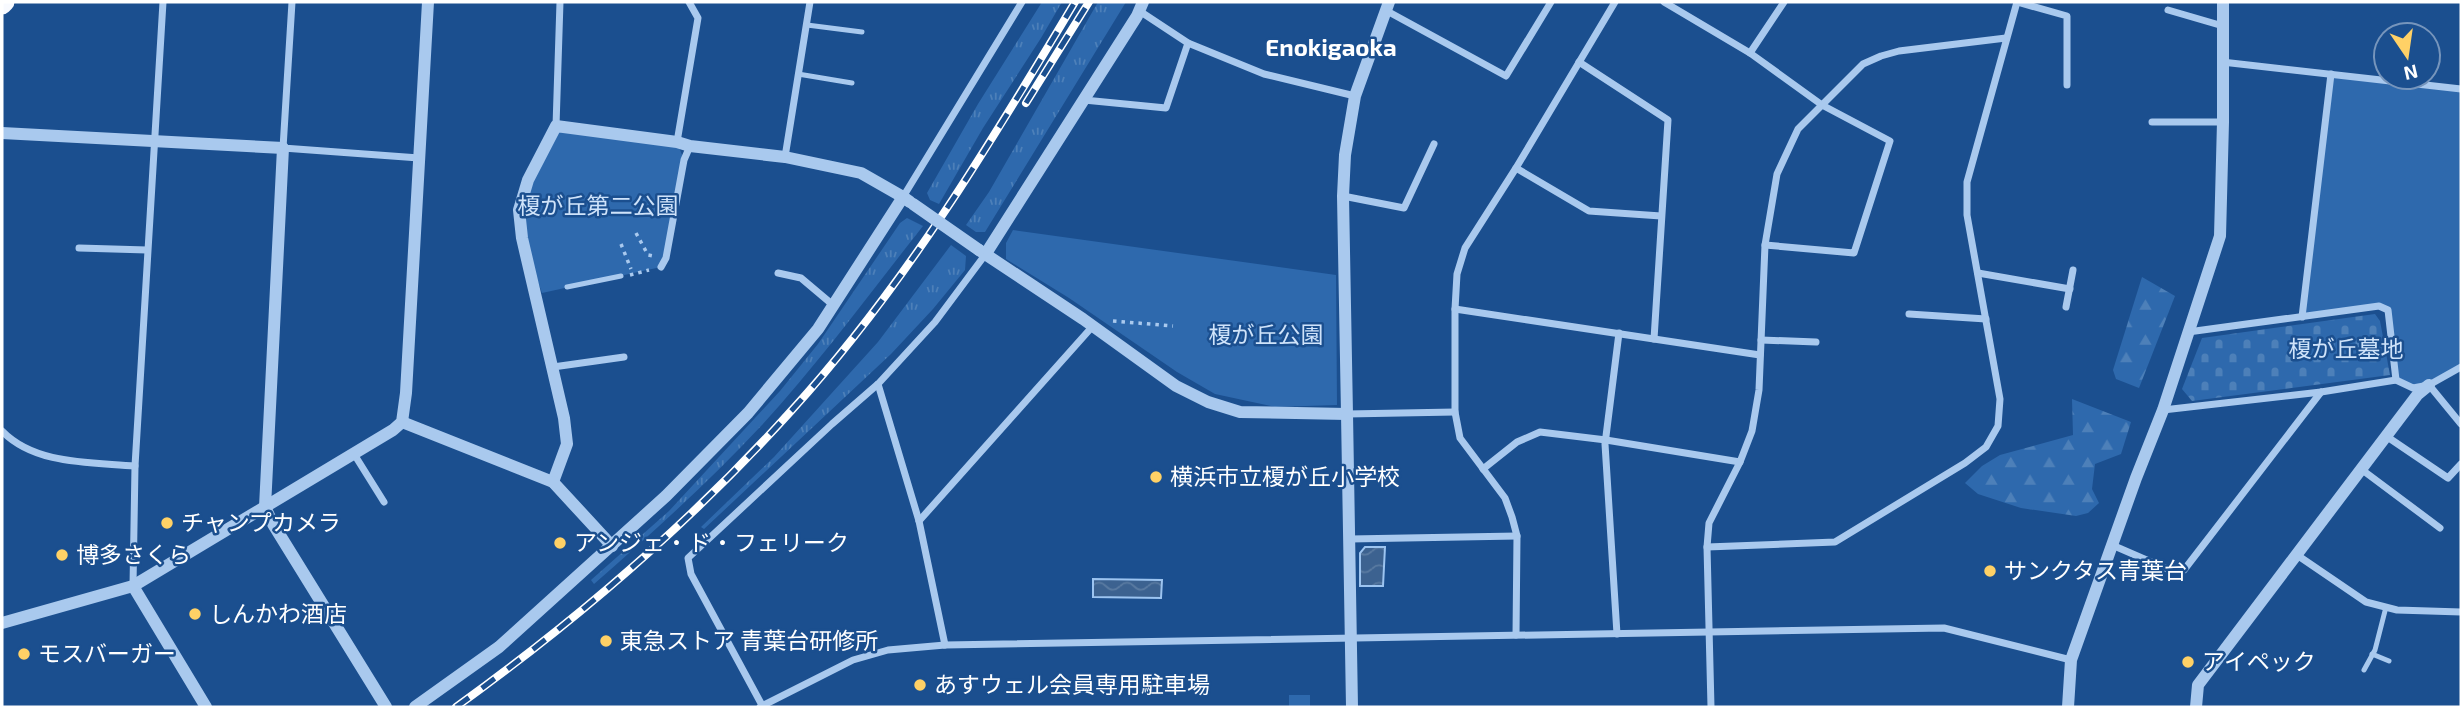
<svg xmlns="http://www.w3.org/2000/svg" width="2463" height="709" font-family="'Exo 2','Noto Sans JP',sans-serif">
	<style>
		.grass { fill: url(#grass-tufts) }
		.forest { fill: url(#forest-firs) }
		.cemetery { fill: url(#cemetery-stones) }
		.green { fill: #2e69ad }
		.water { fill: url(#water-waves); stroke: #9cc4f0; stroke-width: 2 }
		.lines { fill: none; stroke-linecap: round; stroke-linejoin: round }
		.path { stroke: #a9c9ee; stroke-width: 3.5; stroke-dasharray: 3.5 5; stroke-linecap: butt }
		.service { stroke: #a9c9ee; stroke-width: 5 }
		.minor { stroke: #a9c9ee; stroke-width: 7 }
		.tertiary { stroke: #a9c9ee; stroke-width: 12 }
		.trunk { stroke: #f8faff; stroke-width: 19 }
		.rail-casing { stroke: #fff; stroke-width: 8 }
		.rail { stroke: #1b4f8f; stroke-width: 5; stroke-dasharray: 16; stroke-linecap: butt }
		.tertiary-bridge { stroke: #a9c9ee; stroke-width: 12 }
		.poi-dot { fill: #ffd166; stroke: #1b4f8f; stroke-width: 2.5 }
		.labels { text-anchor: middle; stroke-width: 5; stroke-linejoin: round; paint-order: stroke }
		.park-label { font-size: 23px; fill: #cfe3fa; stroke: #1b4f8f }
		.poi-label { font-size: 23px; fill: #fff; stroke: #1b4f8f; text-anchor: start }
		.neighbourhood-label { font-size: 24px; font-weight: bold; fill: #fff; stroke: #1b4f8f }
	</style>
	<defs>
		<pattern id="grass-tufts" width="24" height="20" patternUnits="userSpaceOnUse" patternTransform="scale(1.75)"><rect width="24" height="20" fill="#2e69ad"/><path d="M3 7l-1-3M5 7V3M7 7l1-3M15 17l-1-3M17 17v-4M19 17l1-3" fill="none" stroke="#4d80b9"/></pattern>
		<pattern id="forest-firs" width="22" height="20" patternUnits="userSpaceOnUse" patternTransform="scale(1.75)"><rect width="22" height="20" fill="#2e69ad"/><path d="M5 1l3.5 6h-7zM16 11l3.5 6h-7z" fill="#4d80b9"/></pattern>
		<pattern id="cemetery-stones" width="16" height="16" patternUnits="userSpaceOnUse" patternTransform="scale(1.75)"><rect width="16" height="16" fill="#2e69ad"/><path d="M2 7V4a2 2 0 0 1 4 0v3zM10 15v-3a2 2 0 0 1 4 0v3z" fill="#4d80b9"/></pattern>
		<pattern id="water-waves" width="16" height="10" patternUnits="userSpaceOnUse" patternTransform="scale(1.75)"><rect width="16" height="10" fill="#3c6290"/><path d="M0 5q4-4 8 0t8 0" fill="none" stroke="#597aa1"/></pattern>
	</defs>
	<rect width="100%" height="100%" fill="#1b4f8f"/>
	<g class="grass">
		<path d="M1042,2H1062L1041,38L983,128L939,204L930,200L927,193L978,104Z"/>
		<path d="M1098,2H1126L985,232H976L966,225L989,192Z"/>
		<path d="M907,218L923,226C870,293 819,363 761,426C709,482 652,533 594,584L591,580L669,511L780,391L818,344L900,223Z"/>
		<path d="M951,245L966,256L965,270L933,309L891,354L704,529L701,527L774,457L878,342Z"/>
		<rect x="1289" y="695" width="21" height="12"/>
	</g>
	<g class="forest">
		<path d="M2142,277L2175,296L2139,388L2116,379L2113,370Z"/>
		<path d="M2072,399L2131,422L2121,454L2095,464L2092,489L2099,503L2088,513L2076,516L2021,508L1978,494L1965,483L1982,466L2000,455L2073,435Z"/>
	</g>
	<path class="cemetery" d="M2375,314L2380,321L2390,375L2192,401L2182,389L2202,338Z"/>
	<g class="green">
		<path d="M2331,74L2461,89V367L2413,388L2396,380L2388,310L2378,306L2302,317Z"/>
		<path d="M556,126L677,142L684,160L661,267L542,293L522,238L528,180Z"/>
		<path d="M1013,230L1336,275L1337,405L1275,407L1215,394L1177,372L1069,298L1006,259V243Z"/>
	</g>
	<g class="water">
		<path d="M1365,547H1385L1383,586H1360V553Z"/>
		<path d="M1093,579L1162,580L1161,598L1093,597Z"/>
	</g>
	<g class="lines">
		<g class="path">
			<path d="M636,233L648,255L653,256"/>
			<path d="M621,244L631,269"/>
			<path d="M630,275L649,270"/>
			<path d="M1113,321L1173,326"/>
		</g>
		<g class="service">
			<path d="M807,25L862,32"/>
			<path d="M798,74L852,83"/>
			<path d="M567,287L621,276"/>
			<path d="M2372,654L2389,661"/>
			<path d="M2364,670L2375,650L2386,607"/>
		</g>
		<g class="minor">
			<path d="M292,2L283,148L419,158"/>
			<path d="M1664,2L1750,53L1822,105L1890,141L1854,253L1765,245"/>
			<path d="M1138,10L1188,43L1264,74L1355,96"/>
			<path d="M2168,10L2223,26"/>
			<path d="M1387,11L1506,76L1551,2"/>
			<path d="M1750,53L1784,2"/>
			<path d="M1579,62L1668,120L1654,339"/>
			<path d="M2222,62L2461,89"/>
			<path d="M1084,100L1166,108L1188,43"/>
			<path d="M2152,122H2223"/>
			<path d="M556,126L560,2"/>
			<path d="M677,142L698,18L689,2"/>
			<path d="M785,157L810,2"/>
			<path d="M1516,168L1589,211L1661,216"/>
			<path d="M1343,196L1404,208L1434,144"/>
			<path d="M903,197L1022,2"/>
			<path d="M79,248L147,250"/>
			<path d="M661,267L666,258L684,160L690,146"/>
			<path d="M778,273L801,278L833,305"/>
			<path d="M1978,273L2070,289"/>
			<path d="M2066,307L2073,270"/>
			<path d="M1455,309L1760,355"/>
			<path d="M1909,314L1986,319"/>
			<path d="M2302,317L2331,74"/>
			<path d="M2188,332L2379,306L2388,310L2396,380"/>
			<path d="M1761,340L1816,342"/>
			<path d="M553,367L624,357"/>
			<path d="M878,384L919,521L945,645"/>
			<path d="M2429,385L2461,424"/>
			<path d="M2163,410L2321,392L2396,380L2413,388L2429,385L2461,367"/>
			<path d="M1347,414L1455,412"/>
			<path d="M2,431C35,465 90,462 135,466"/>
			<path d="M2386,436L2448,478L2461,464"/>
			<path d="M354,454L384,502"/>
			<path d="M1483,469L1517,442L1540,432L1606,440L1740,462"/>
			<path d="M2361,469L2440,528"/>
			<path d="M919,521L1092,327"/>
			<path d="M1350,539L1517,536"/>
			<path d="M2112,545L2172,571L2184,570L2321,392"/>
			<path d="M1707,547L1835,542L1965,463L1986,447L1998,426L2000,399L1967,215V182L2017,2L2067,16V85"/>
			<path d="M2297,555L2366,602L2397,610L2461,612"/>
			<path d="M133,586L135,466L163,2"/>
			<path d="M1617,634L1605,444L1619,333"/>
			<path d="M1516,635L1517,536L1512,517L1505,498L1460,438L1455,412V309L1457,274L1465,248L1516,168L1615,2"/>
			<path d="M760,707L853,660L888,650L945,645L1944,628L2071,660"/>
			<path d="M763,707L691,574L688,558L832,424L878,384L935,322L985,255"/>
			<path d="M1711,707L1707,547L1709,523L1740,462L1752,431L1759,390L1765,245L1777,174L1798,129L1863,64L1881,56L1899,51L2006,38"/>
		</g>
		<g class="tertiary">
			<path d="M2,133L283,148L265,507L273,524L386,707"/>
			<path d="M979,250L1083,319L1176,386L1208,402L1240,412L1347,414L1343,196L1345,155L1355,96L1389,2"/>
			<path d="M985,255L1137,16L1143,2"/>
			<path d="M1347,414L1352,707"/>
			<path d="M402,422L553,482L567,444L564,418L522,238L519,210L528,180L556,126L677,142L690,146L785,157L861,173L903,197"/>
			<path d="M553,482L612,546"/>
			<path d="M133,586L206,707"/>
			<path d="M2,623L133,586L393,430L402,422L406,393L428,2"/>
			<path d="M415,707L499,647L666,496L748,413L818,329L903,197L910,202"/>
			<path d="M2068,707L2071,660L2136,478L2163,410L2220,236L2223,122V2"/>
			<path d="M2196,707L2198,685L2418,394L2429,385"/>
		</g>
		<path class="trunk" d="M2,5L5,2"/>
		<g class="rail-casing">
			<g id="rail">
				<path d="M1026,103L1089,2"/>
				<path d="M456,707C577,620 692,521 792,410C904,287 990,144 1075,2"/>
			</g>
		</g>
		<use href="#rail" class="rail"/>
		<path class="tertiary-bridge" d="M913,204L979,250"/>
	</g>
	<g class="poi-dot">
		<circle cx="1156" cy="477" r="7"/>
		<circle cx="167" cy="523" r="7"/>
		<circle cx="560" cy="543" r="7"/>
		<circle cx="62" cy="555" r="7"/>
		<circle cx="1990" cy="571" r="7"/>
		<circle cx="195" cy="614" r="7"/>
		<circle cx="606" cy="641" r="7"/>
		<circle cx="24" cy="654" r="7"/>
		<circle cx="2188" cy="662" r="7"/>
		<circle cx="920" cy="685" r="7"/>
	</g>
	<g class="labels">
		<g class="park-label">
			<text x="598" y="214">榎が丘第二公園</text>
			<text x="1266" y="343">榎が丘公園</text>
			<text x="2346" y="357">榎が丘墓地</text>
		</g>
		<g class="poi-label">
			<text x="1170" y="485">横浜市立榎が丘小学校</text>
			<text x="181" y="531">チャンプカメラ</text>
			<text x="574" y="551">アンジェ・ド・フェリーク</text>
			<text x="76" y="563">博多さくら</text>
			<text x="2004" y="579">サンクタス青葉台</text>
			<text x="209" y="622">しんかわ酒店</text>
			<text x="620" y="649">東急ストア 青葉台研修所</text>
			<text x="38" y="662">モスバーガー</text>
			<text x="2202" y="670">アイペック</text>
			<text x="934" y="693">あすウェル会員専用駐車場</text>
		</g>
		<g class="neighbourhood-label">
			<text x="1331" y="56">Enokigaoka</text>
		</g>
	</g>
	<rect width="2463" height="709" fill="none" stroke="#ffffff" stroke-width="7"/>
	<g transform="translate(2407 56) rotate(167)"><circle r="33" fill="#1b4f8f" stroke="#7695bc" stroke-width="2"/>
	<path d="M0-5L12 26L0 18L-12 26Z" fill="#ffd166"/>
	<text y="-10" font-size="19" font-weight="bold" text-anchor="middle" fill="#ffffff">N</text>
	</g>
</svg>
